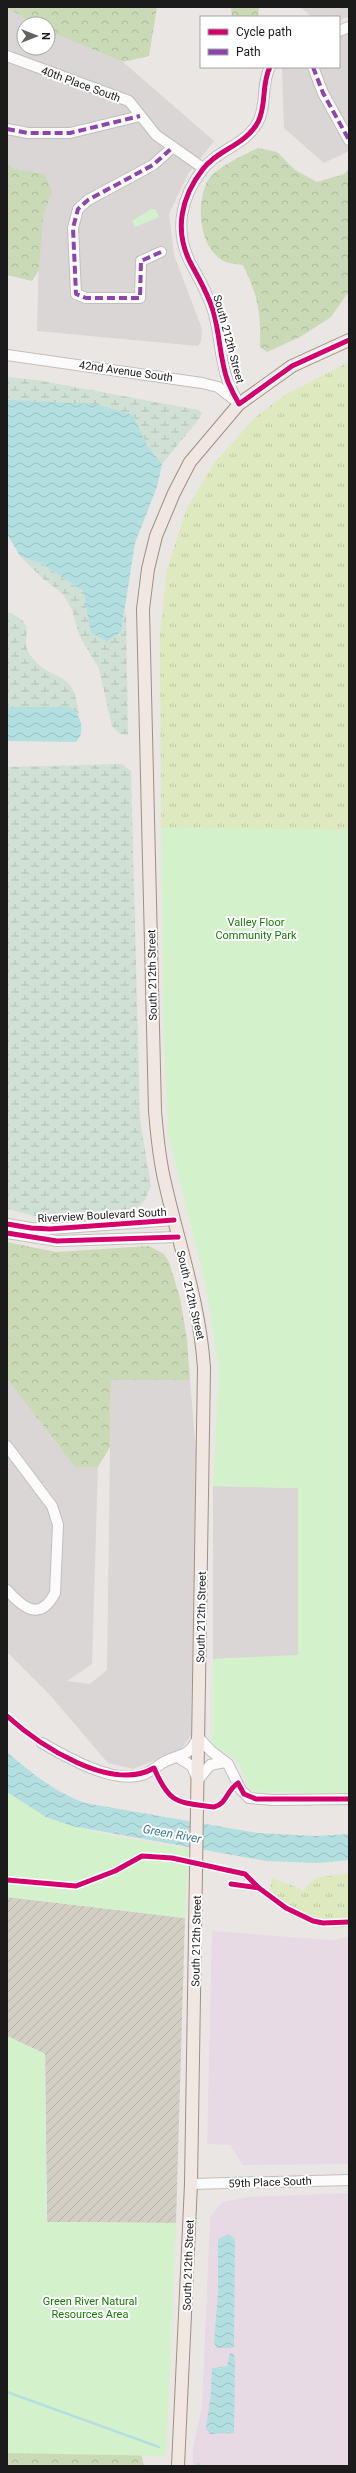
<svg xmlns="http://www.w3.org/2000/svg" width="356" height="2473" font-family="Roboto,sans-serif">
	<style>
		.residential { fill: #d9d6d5 }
		.industrial { fill: #e8dae5 }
		.construction { fill: url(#construction-furrows) }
		.grass { fill: url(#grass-tufts) }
		.forest { fill: url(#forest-crowns) }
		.wetland { fill: url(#wetland-marsh) }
		.park { fill: #d3f2cc }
		.water { fill: url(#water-waves) }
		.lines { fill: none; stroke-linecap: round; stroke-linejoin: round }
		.stream { stroke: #b4dfe0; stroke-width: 2.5 }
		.minor-casing { stroke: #c1bfbe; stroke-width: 12 }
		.major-casing { stroke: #a08f80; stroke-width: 14 }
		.minor { stroke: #fcfbfb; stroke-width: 10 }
		.major { stroke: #f0e7e2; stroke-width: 12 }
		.quiet { stroke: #8e44ad; stroke-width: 4; stroke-dasharray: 8 4; stroke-linecap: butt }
		.cycleway-casing { stroke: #fff; stroke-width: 8 }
		.cycleway { stroke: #d6006c; stroke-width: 5 }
		.labels { text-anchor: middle; stroke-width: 4; stroke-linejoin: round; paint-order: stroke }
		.street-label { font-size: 11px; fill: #1b1b1b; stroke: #fff }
		.park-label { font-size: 11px; fill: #147c06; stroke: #fff }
		.water-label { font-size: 12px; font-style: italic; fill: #3c7c96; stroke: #fff }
	</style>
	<defs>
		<pattern id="construction-furrows" width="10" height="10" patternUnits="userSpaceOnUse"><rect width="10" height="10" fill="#d4cfc4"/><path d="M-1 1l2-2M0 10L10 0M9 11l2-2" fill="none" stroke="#b5b1a8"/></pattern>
		<pattern id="grass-tufts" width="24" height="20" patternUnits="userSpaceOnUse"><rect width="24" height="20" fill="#dee9bf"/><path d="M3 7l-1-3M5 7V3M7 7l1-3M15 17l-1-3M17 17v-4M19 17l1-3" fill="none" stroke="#bec7a4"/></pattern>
		<pattern id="forest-crowns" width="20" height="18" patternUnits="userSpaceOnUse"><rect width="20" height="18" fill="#cad9b6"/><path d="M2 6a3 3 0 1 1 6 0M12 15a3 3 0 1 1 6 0" fill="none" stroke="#adba9c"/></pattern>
		<pattern id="wetland-marsh" width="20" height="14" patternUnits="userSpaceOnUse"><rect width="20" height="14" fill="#d1e0d4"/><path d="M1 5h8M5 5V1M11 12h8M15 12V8" fill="none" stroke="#b3c0b5"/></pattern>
		<pattern id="water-waves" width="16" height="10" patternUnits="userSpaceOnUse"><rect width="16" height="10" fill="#b4dfe0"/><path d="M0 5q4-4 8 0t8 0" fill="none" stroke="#9abfc0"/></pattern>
	</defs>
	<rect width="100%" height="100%" fill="#eae6e3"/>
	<g class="residential">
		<path d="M300,7H349V17L339,20V17H312Z"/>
		<path d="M7,8L35,24H24V48H48V31L123,62L214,141L188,174L169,214L174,255L202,329L201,341L198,346L37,331L41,179L7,173Z"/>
		<path d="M349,33V151L324,163L284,128L282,67H339V37Z"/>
		<path d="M7,1379L75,1467H98L92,1664L67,1681L90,1684L107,1670L111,1380H190L196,1451L191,1735L181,1750L133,1769L108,1763L49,1694L7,1652Z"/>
		<path d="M213,1486L298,1488V1656L213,1659Z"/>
	</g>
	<g class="industrial">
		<path d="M212,1931L331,1940L349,1937V2164L243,2165L230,2145L207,2144Z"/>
		<path d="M349,2193V2466H193V2447L202,2407L210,2217L222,2202L248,2197Z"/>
	</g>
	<path class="construction" d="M7,1897L185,1918L176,2223L47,2222L45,2054L7,2036Z"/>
	<g class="grass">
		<path d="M349,362V830L161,828L160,633L167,570L186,510L215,462L257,416L285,395Z"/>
		<path d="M349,1873V1926L335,1929L270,1894L272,1878L304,1890L315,1878Z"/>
	</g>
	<g class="forest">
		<path d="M157,7L149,56L123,62L48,31V24H35L7,8Z"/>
		<path d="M231,7H259L258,17H232Z"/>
		<path d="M258,148L277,152L295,170L317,182L344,174L349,169V291L331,317L300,337L267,352L260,347C261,313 258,295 243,265C237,264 227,264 222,260C199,246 196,205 207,182C213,169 245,154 258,148Z"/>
		<path d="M7,163L14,169L45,174L52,192L43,216L39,270L32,281L7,275Z"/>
		<path d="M7,1242L56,1252L149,1246L164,1254L169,1262L180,1298L187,1339L190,1380H111L110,1447L98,1467H75L7,1379Z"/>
		<path d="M7,2431L140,2448L144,2466H7Z"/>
	</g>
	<g class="wetland">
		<path d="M7,377L37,380L199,410L202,413L199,419L162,464L147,445L133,415L7,400Z"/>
		<path d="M20,556L42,564L83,591L91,633L107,642L121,632L126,609L128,735L120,734L112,726L99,669L79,635L72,610L63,594L42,578Z"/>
		<path d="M7,612C42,625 17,637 31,656C52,685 74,665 79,715L70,707H7Z"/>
		<path d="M122,764L131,771L140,1120L151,1186L145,1200L137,1208L39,1217L7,1209V767Z"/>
	</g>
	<g class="park">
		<path d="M151,209H155L159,217L135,227L132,221Z"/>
		<path d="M161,828L349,830V1794L251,1791C245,1783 244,1772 238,1763C231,1754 221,1751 212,1745L213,1659L298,1655V1488L213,1486L219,1369L205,1282L168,1133L164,1038Z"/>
		<path d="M7,1792C61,1833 124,1837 189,1849L185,1918L7,1897Z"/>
		<path d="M7,2036L45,2054L47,2222L176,2223L166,2456L7,2453Z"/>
	</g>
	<g class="water">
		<path d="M7,400L95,404L133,415L147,445L162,464L157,487L135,543L121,632L107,642L91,633L83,591L42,564L20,556L7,534Z"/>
		<path d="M7,707H70C81,714 86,732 76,742L7,741Z"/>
		<path d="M7,1752C31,1773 55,1792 85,1803L257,1833L316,1836L349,1834V1860L318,1863L266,1861L72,1826L46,1817L7,1792Z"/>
		<path d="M229,2234L235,2239L234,2345L233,2348H217L214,2343L218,2293V2239Z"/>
		<path d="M230,2353L234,2354L235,2361L234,2433L210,2434L206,2428L211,2393L212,2368L227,2366Z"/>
	</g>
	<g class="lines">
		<g class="stream">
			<path d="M7,2392L159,2447"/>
			<path d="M198,2464L200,2466"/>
		</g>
		<g class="minor-casing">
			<g id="minor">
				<path d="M339,31L349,27"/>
				<path d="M7,56L129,101L156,135L203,168"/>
				<path d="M313,67L323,93L349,140"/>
				<path d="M7,129L28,133H70L140,116"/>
				<path d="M161,252L141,261L140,298H86L76,294L73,228L78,209L88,200L153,165L173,147"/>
				<path d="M7,355L202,383L218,387L236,401"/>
				<path d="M239,404C235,397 231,389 228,382C220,361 220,336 214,314C209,295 199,279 190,262C174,230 181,197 203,169C217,150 246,145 258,122C267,105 261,84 270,67"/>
				<path d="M7,1224L31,1228L50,1229L174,1220"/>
				<path d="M7,1233L57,1241L178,1237"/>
				<path d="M7,1446L52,1506L55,1515L58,1525L55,1593C40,1622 23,1608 7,1590"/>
				<path d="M42,1743C66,1757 113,1784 142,1775C151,1772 158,1765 166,1761C183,1753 189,1757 198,1737L211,1751L228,1764L241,1790L249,1798L274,1800L349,1799"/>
				<path d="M179,1758L192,1766L197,1778"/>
				<path d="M198,1780L210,1765L225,1762"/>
				<path d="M191,2184L349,2180"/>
			</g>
		</g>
		<g class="major-casing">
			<path id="major" d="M178,2466L191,2184L204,1368C200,1305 179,1245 165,1183C159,1159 157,1135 155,1111L143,609L148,569L156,536L174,493L190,462L239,404L292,366L349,340"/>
		</g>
		<use href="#minor" class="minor"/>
		<use href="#major" class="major"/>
		<g class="quiet">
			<path d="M313,67L323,93L349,140"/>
			<path d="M7,129L28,133H70L140,116"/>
			<path d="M161,252L141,261L140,298H86L76,294L73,228L78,209L88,200L153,165L173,147"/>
		</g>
		<g class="cycleway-casing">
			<g id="cycleway">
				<path d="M270,67C261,84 267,105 258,122C246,145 217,150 203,169C181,197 174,230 190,262C199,279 209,295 214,314C220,336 220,361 228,382C231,389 235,397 239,404L292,366L349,340"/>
				<path d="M7,1224L31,1228L50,1229L174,1220"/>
				<path d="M7,1233L57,1241L178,1237"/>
				<path d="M7,1716C39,1745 111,1793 154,1768C170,1805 177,1802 214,1807C227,1804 226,1791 238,1783L244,1794L256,1799H349"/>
				<path d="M7,1880L76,1886L115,1871L142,1856L172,1858L245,1874L259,1888"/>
				<path d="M231,1884L259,1888L286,1908L313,1921L323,1923L349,1922"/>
			</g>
		</g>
		<use href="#cycleway" class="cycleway"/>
	</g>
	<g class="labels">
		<g class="street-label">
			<text transform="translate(81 84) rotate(20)" y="4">40th Place South</text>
			<text transform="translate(229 339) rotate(75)" y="4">South 212th Street</text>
			<text transform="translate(126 371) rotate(8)" y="4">42nd Avenue South</text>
			<text transform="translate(152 975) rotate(-91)" y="4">South 212th Street</text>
			<text transform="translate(102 1215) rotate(-3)" y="4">Riverview Boulevard South</text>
			<text transform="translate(191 1295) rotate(77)" y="4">South 212th Street</text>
			<text transform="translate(201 1617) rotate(-89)" y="4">South 212th Street</text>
			<text transform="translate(196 1941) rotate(-89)" y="4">South 212th Street</text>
			<text transform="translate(270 2182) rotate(-2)" y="4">59th Place South</text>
			<text transform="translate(188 2265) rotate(-88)" y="4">South 212th Street</text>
		</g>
		<g class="park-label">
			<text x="256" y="926">Valley Floor<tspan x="256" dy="13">Community Park</tspan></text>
			<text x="90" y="2305">Green River Natural<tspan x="90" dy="13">Resources Area</tspan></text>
		</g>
		<g class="water-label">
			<text transform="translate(172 1834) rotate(10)" y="4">Green River</text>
		</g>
	</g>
	<rect width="356" height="2473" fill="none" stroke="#1b1b1b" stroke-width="16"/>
	<rect x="200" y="16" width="140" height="52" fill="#ffffff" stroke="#a4a4a4"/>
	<rect x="208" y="29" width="20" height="6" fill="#d6006c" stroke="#a4a4a4"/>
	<text x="236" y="36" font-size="12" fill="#1b1b1b">Cycle path</text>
	<rect x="208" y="49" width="20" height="6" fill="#8e44ad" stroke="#a4a4a4"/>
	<text x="236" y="56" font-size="12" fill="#1b1b1b">Path</text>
	<g transform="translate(36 36) rotate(90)"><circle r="19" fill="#ffffff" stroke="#a4a4a4"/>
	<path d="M0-3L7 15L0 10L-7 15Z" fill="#636261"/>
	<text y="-6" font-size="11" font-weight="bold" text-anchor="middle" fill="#1b1b1b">N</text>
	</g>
</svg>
